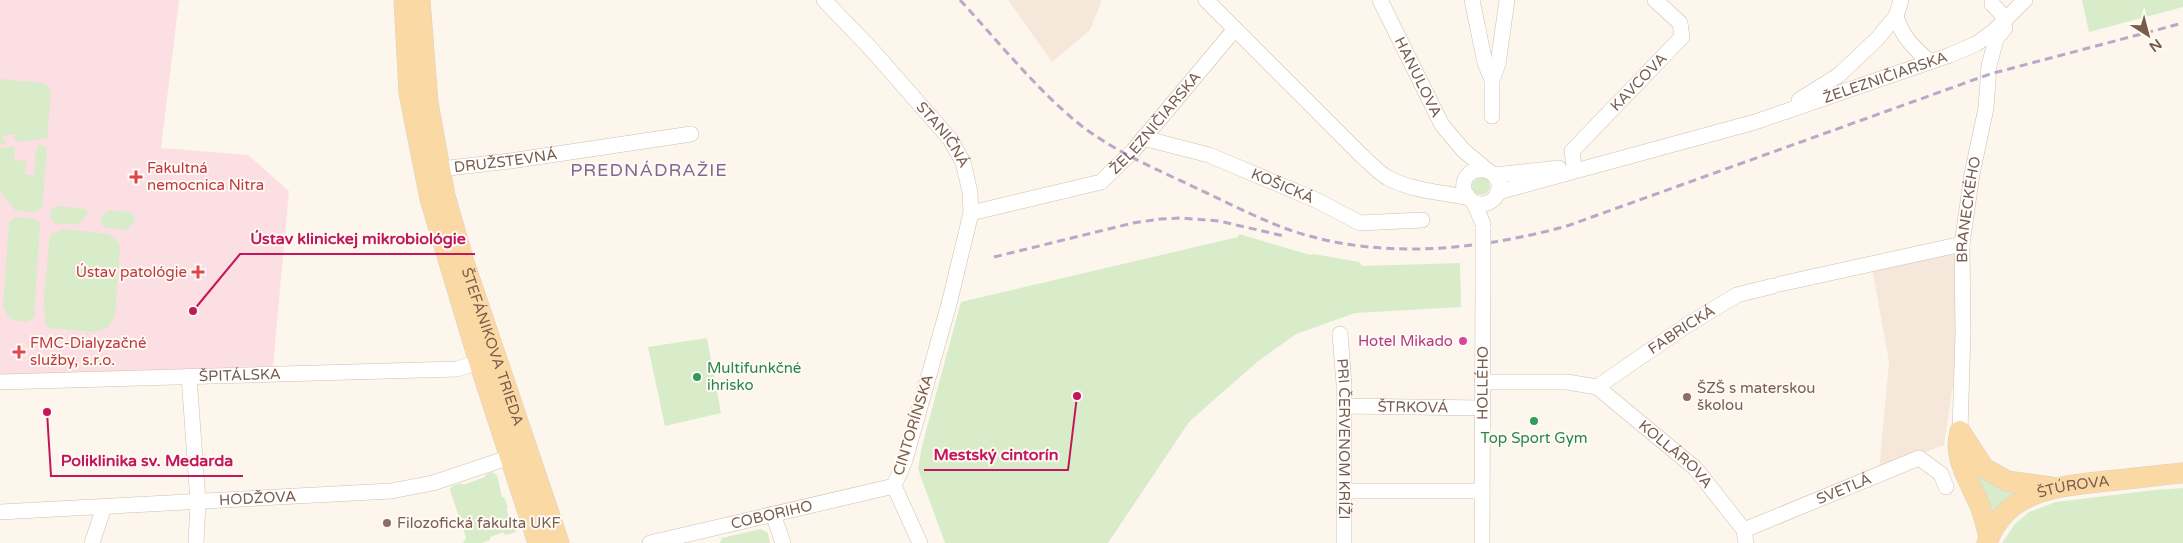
<svg xmlns="http://www.w3.org/2000/svg" width="2183" height="543" font-family="'Varela Round',sans-serif">
	<style>
		.residential { fill: #f5e8da }
		.medical { fill: #fbdfe3 }
		.green { fill: #d8ecc9 }
		.lines { fill: none; stroke-linecap: round; stroke-linejoin: round }
		.minor-casing { stroke: #d1beb0; stroke-width: 16 }
		.major-casing { stroke: #dad1cd; stroke-width: 21 }
		.minor { stroke: #fff; stroke-width: 15 }
		.major { stroke: #fbd9a5; stroke-width: 20 }
		.rail { stroke: #b9a8c9; stroke-width: 3; stroke-dasharray: 8 5; stroke-linecap: butt }
		.minor-bridge-casing { stroke: #d1beb0; stroke-width: 16; stroke-linecap: butt }
		.minor-bridge { stroke: #fff; stroke-width: 15 }
		.health-dot { fill: #e0444e; stroke: #fffaf3; stroke-width: 2 }
		.hotel-dot { fill: #d1479c; stroke: #fffaf3; stroke-width: 2 }
		.leisure-dot { fill: #2e9e5b; stroke: #fffaf3; stroke-width: 2 }
		.education-dot { fill: #8d6e63; stroke: #fffaf3; stroke-width: 2 }
		.labels { text-anchor: middle; stroke-width: 4; stroke-linejoin: round; paint-order: stroke }
		.street-label { font-size: 15px; fill: #7a5c4d; stroke: #fffaf3 }
		.health-label { font-size: 15px; fill: #be3a42; stroke: #fffaf3; text-anchor: start }
		.hotel-label { font-size: 15px; fill: #b23c85; stroke: #fffaf3; text-anchor: end }
		.leisure-label { font-size: 15px; fill: #27864d; stroke: #fffaf3; text-anchor: start }
		.education-label { font-size: 15px; fill: #785e54; stroke: #fffaf3; text-anchor: start }
		.quarter-label { font-size: 18px; letter-spacing: 1px; fill: #846695; stroke: #fffaf3 }
		.leader { fill: none; stroke: #c2185b; stroke-width: 2 }
		.callout-dot { fill: #c2185b; stroke: #fffaf3; stroke-width: 2 }
		.callout-label { font-size: 16px; text-anchor: middle; font-weight: bold; fill: #c2185b; stroke: #fffaf3; stroke-width: 4; stroke-linejoin: round; paint-order: stroke }
	</style>
	<rect width="100%" height="100%" fill="#fdf6ec"/>
	<g class="residential">
		<path d="M1008,0H1102L1090,30L1052,62Z"/>
		<path d="M1958,250L1955,371L1944,445L1879,470L1889,362L1872,267Z"/>
	</g>
	<path class="medical" d="M0,0H179L161,148L248,155L289,191L273,366L0,375Z"/>
	<g class="green">
		<path d="M2082,0H2183V7L2089,32Z"/>
		<path d="M0,79L45,83L51,91L47,138L18,142L14,139L15,135L10,134L4,136L3,139L7,143L0,145Z"/>
		<path d="M39,144L47,148L42,208L36,212L16,211L0,191V148L15,146L14,160L26,161L25,174L34,175L36,149Z"/>
		<circle cx="1481" cy="186" r="9"/>
		<path d="M58,206L85,209L88,214L78,224H57L51,220L50,213L52,208Z"/>
		<path d="M109,210L129,212L133,215L135,221L127,230L106,228L101,224C101,217 103,213 109,210Z"/>
		<path d="M15,217L36,219L40,223L34,317L28,322C13,321 9,321 3,306L9,223Z"/>
		<path d="M64,229L109,234L116,239L120,247L115,316L107,328L96,332L47,328L48,326L45,323L44,297L50,234Z"/>
		<path d="M1239,234L1310,255L1314,254L1359,262L1362,266L1460,263L1461,307L1355,313L1296,334L1257,362L1189,422L1108,543H945L918,469L922,446L961,302L1238,237Z"/>
		<path d="M707,338L721,413L665,426L648,347Z"/>
		<path d="M492,472L497,475L502,497H504L508,508L506,509L516,532L505,535L504,532L490,537V540L482,543H463L466,538L450,490L452,486L462,483L463,485L485,477V475Z"/>
		<path d="M1978,475L2019,492L1991,516L1977,478Z"/>
		<path d="M2183,488V543H2002L2015,524L2029,512L2056,502L2155,490Z"/>
		<path d="M761,529L768,533L770,543H720L722,538Z"/>
	</g>
	<g class="lines">
		<g class="minor-casing">
			<g id="minor">
				<path id="s1" d="M824,0L872,50L950,139L963,162L970,192L971,213L949,304L905,460L894,486L920,543"/>
				<path d="M1206,0L1363,157C1371,164 1379,173 1388,178C1413,191 1441,192 1469,198"/>
				<path id="s2" d="M1380,0L1442,125L1463,150L1487,170"/>
				<path d="M1472,0L1485,63L1492,80"/>
				<path d="M1992,0V4L2006,19"/>
				<path d="M1896,16C1902,37 1914,48 1930,62"/>
				<path d="M1799,100L1839,75L1877,39L1896,16L1901,0"/>
				<path d="M1492,116V80L1498,64L1507,0"/>
				<path id="s3" d="M1143,138L1209,155L1316,200L1360,223L1422,220"/>
				<path id="s4" d="M1574,166L1572,151L1682,37L1680,23L1655,0"/>
				<path id="s5" d="M440,169L510,161L691,134"/>
				<path d="M1495,175L1559,168"/>
				<path id="s6" d="M1498,192L1755,122L1950,55L1976,44L1994,31L2025,0"/>
				<path d="M1473,202C1487,208 1500,199 1499,183C1492,162 1460,167 1464,190C1466,196 1470,198 1473,202C1477,208 1480,217 1483,224"/>
				<path id="s7" d="M971,213L1101,182L1133,151L1235,29"/>
				<path d="M1780,284L1962,244"/>
				<path id="s8" d="M1340,334L1344,384V543"/>
				<path d="M189,376L198,502L196,543"/>
				<path id="s9" d="M0,382L457,369L479,362"/>
				<path id="s10" d="M1482,382H1567L1597,387L1695,468L1744,530"/>
				<path id="s11" d="M1597,387L1684,327L1737,295L1773,286"/>
				<path id="s12" d="M1344,406L1482,408"/>
				<path id="s13" d="M1960,431L1963,333L1962,244L1972,174L1986,108L1989,66L1996,39L2005,28"/>
				<path d="M1345,491H1482"/>
				<path id="s14" d="M0,512L391,491L433,483L510,457"/>
				<path d="M773,514L783,543"/>
				<path d="M92,543L104,507"/>
				<path id="s15" d="M650,543L894,486"/>
				<path id="s16" d="M1482,543L1483,277"/>
				<path id="s17" d="M1746,543L1744,530L1919,458L1941,474L1946,487"/>
			</g>
		</g>
		<g class="major-casing">
			<g id="major">
				<path d="M404,0L409,93L430,199L479,362L538,543"/>
				<path id="s18" d="M420,0L428,103L445,196L464,262L559,543"/>
				<path d="M1960,431L1984,468L2007,481L2051,487"/>
				<path d="M1960,432C1952,458 1971,483 1980,506C1984,516 1986,526 1989,536"/>
				<path id="s19" d="M1987,543C2006,489 2058,487 2106,481C2132,479 2157,475 2183,473"/>
			</g>
		</g>
		<use href="#minor" class="minor"/>
		<use href="#major" class="major"/>
		<g class="rail">
			<path d="M960,0C998,41 1035,88 1078,123C1113,151 1154,168 1194,187C1224,201 1253,216 1284,228C1375,261 1475,251 1567,226L1990,74L2183,23"/>
			<path d="M994,257L1133,223L1160,219L1181,218L1219,221L1284,236"/>
		</g>
		<g class="minor-bridge-casing">
			<path id="minor-bridge" d="M1483,229V277"/>
		</g>
		<use href="#minor-bridge" class="minor-bridge"/>
	</g>
	<g class="health-dot">
		<path d="M133.5 169.5h5v5h5v5h-5v5h-5v-5h-5v-5h5z"/>
		<path d="M195.5 264.5h5v5h5v5h-5v5h-5v-5h-5v-5h5z"/>
		<path d="M16.5 344.5h5v5h5v5h-5v5h-5v-5h-5v-5h5z"/>
	</g>
	<circle class="hotel-dot" cx="1463" cy="341" r="5"/>
	<g class="leisure-dot">
		<circle cx="697" cy="377" r="5"/>
		<circle cx="1534" cy="421" r="5"/>
	</g>
	<g class="education-dot">
		<circle cx="1687" cy="397" r="5"/>
		<circle cx="387" cy="523" r="5"/>
	</g>
	<g class="labels">
		<g class="street-label">
			<text dy="5" stroke="none"><textPath href="#s2" startOffset="86">HANULOVA</textPath></text>
			<text dy="5" stroke="none"><textPath href="#s6" startOffset="404">ŽELEZNIČIARSKA</textPath></text>
			<text dy="5" stroke="none"><textPath href="#s4" startOffset="111">KAVCOVA</textPath></text>
			<text dy="5" stroke="none"><textPath href="#s7" startOffset="214">ŽELEZNIČIARSKA</textPath></text>
			<text dy="5" stroke="none"><textPath href="#s1" startOffset="180">STANIČNÁ</textPath></text>
			<text dy="5" stroke="none"><textPath href="#s5" startOffset="66">DRUŽSTEVNÁ</textPath></text>
			<text dy="5" stroke="none"><textPath href="#s3" startOffset="148">KOŠICKÁ</textPath></text>
			<text dy="5" stroke="none"><textPath href="#s13" startOffset="222">BRANECKÉHO</textPath></text>
			<text dy="5" stroke="none"><textPath href="#s11" startOffset="102">FABRICKÁ</textPath></text>
			<text dy="5" stroke="none"><textPath href="#s18" startOffset="356">ŠTEFÁNIKOVA TRIEDA</textPath></text>
			<text dy="5" stroke="none"><textPath href="#s9" startOffset="240">ŠPITÁLSKA</textPath></text>
			<text dy="5" stroke="none"><textPath href="#s16" startOffset="160">HOLLÉHO</textPath></text>
			<text dy="5" stroke="none"><textPath href="#s12" startOffset="69">ŠTRKOVÁ</textPath></text>
			<text transform="translate(913 425) rotate(-73)" y="5">CINTORÍNSKA</text>
			<text dy="5" stroke="none"><textPath href="#s8" startOffset="105">PRI ČERVENOM KRÍŽI</textPath></text>
			<text dy="5" stroke="none"><textPath href="#s10" startOffset="219">KOLLÁROVA</textPath></text>
			<text dy="5" stroke="none"><textPath href="#s19" startOffset="110">ŠTÚROVA</textPath></text>
			<text dy="5" stroke="none"><textPath href="#s17" startOffset="121">SVETLÁ</textPath></text>
			<text dy="5" stroke="none"><textPath href="#s14" startOffset="258">HODŽOVA</textPath></text>
			<text dy="5" stroke="none"><textPath href="#s15" startOffset="125">COBORIHO</textPath></text>
		</g>
		<g class="health-label">
			<text x="147" y="173">Fakultná<tspan x="147" dy="17">nemocnica Nitra</tspan></text>
			<text x="187" y="277" text-anchor="end">Ústav patológie</text>
			<text x="30" y="348">FMC-Dialyzačné<tspan x="30" dy="17">služby, s.r.o.</tspan></text>
		</g>
		<g class="hotel-label">
			<text x="1453" y="346">Hotel Mikado</text>
		</g>
		<g class="leisure-label">
			<text x="707" y="373">Multifunkčné<tspan x="707" dy="17">ihrisko</tspan></text>
			<text x="1534" y="443" text-anchor="middle">Top Sport Gym</text>
		</g>
		<g class="education-label">
			<text x="1697" y="393">ŠZŠ s materskou<tspan x="1697" dy="17">školou</tspan></text>
			<text x="397" y="528">Filozofická fakulta UKF</text>
		</g>
		<g class="quarter-label">
			<text x="649" y="176">PREDNÁDRAŽIE</text>
		</g>
	</g>
	<path class="leader" d="M193 311L240 254H475M1077 396L1068 470H924M47 412L51 476H243"/>
	<g class="callout-dot">
		<circle cx="193" cy="311" r="5"/>
		<circle cx="1077" cy="396" r="5"/>
		<circle cx="47" cy="412" r="5"/>
	</g>
	<g class="callout-label">
		<text x="358" y="244">Ústav klinickej mikrobiológie</text>
		<text x="996" y="460">Mestský cintorín</text>
		<text x="147" y="466">Poliklinika sv. Medarda</text>
	</g>
	<g transform="translate(2148 35) rotate(144)" stroke="#fffaf3" stroke-width="4" paint-order="stroke">
	<path d="M0-4L9 19L0 12L-9 19Z" fill="#7a5c4d"/>
	<text y="-8" font-size="14" font-weight="bold" text-anchor="middle" fill="#7a5c4d">N</text>
	</g>
</svg>
